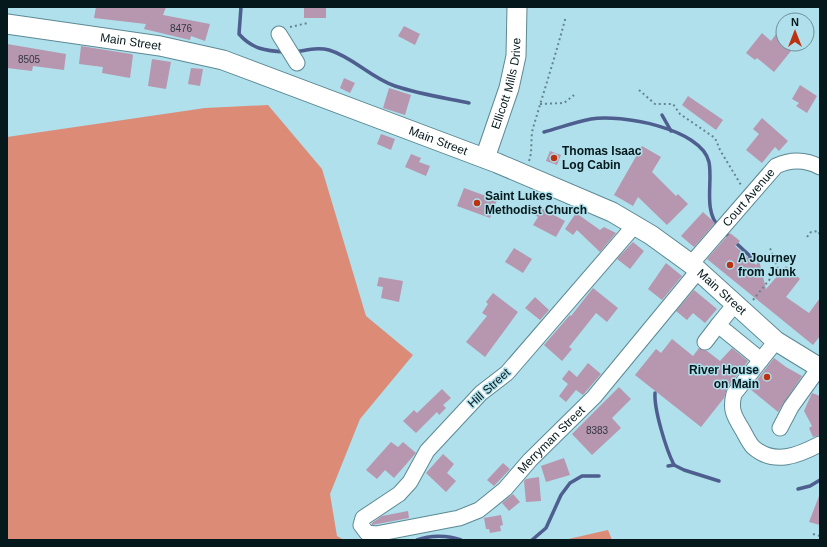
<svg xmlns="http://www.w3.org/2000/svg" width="827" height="547" font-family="Arial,sans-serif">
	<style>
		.forest { fill: #dc8b77 }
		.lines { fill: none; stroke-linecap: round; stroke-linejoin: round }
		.stream { stroke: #4e5e8f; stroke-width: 3.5 }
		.building { fill: #b796af }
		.minor-casing { stroke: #5b8994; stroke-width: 17 }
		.major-casing { stroke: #5b8994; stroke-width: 21 }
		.path { stroke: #63868e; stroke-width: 2; stroke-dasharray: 2 3; stroke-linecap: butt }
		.minor { stroke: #fff; stroke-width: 15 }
		.major { stroke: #fff; stroke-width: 19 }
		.poi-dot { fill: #bd3312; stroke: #b0e0eb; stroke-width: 1.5 }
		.labels { text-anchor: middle; stroke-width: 3; stroke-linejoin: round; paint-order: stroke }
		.number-label { font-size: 10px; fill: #323841 }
		.street-label { font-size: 12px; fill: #05181c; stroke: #b0e0eb }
		.poi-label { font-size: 12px; font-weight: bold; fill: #05181c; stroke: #b0e0eb; text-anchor: start }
	</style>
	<rect width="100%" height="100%" fill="#b0e0eb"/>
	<g class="forest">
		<path d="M268,105L322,169L366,316L413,355L360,419L330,494L337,536L344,540H7V137L205,108Z"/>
		<path d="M608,530L612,540H564Z"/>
	</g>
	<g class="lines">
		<g class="stream">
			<path d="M241,7L239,34C252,49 266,51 285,52"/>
			<path d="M295,52C306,50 318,47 329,50C353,57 371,78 395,86C419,94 445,98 469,103"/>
			<path d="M662,115L671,131"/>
			<path d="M544,132C559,128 575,122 591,119C620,114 701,128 709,162C713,182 703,210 719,227"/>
			<path d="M723,231L750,256V263"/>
			<path d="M655,393C654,410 666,449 674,465"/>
			<path d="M674,465L684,470L719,481"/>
			<path d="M668,466L674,465"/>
			<path d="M798,489L810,486L820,480"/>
			<path d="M417,540C430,535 448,535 461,540"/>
			<path d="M532,540L546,528L561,495L570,483L582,476H599"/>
		</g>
	</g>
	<g class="building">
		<path d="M96,7H166L163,15L210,24L205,41L191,36L190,40L144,29L146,24L94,18Z"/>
		<rect x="304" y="7" width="22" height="11"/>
		<path d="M404,26L420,34L415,45L398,36Z"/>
		<path d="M762,33L771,41L776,34L783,40V45L791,51L774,72L757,58L755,60L746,53Z"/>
		<path d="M7,44L66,54L64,70L33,66L32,71L7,68Z"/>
		<path d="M81,46L131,54L133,55L130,78L102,73L103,67L79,64Z"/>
		<path d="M152,59L171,62L166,89L148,86Z"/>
		<path d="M191,68L203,69L200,86L188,84Z"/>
		<path d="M344,78L355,83L350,93L340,88Z"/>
		<path d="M800,85L817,96L807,113L796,106L799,103L792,99Z"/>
		<path d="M389,88L411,95L405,115L383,108Z"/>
		<path d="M688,96L723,120L716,130L682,105Z"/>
		<path d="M762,118L788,141L779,151L775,147L762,163L746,150L759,134L753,129Z"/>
		<path d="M381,134L395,139L391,150L377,144Z"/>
		<path d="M642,146L661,157L652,172L676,196L678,194L688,204L667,225L638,197L633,206L614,195Z"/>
		<path d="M550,151L561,155L557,165L546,161Z"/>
		<path d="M411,154L421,158L419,162L430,166L426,176L405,167Z"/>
		<path d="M464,188L497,200L490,218L457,206Z"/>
		<path d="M539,207L565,221L556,237L533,225L538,217L535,215Z"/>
		<path d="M703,212L715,223L694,247L681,236Z"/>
		<path d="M576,213L600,230L604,227L616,233L600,252L577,230L573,235L565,229Z"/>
		<path d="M730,233L740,241L735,246L756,265L759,260L766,289L786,266L800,279L786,297L809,313L820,298V336L813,345L707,259Z"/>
		<path d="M633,242L644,251L630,269L617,259Z"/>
		<path d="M514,248L532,259L523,273L505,262Z"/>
		<path d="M666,263L682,276L662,300L648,289Z"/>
		<path d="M379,277L403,281L399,302L381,298L383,287L377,286Z"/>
		<path d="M593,288L618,308L607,322L596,313L569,347L572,349L562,361L544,345L570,315L571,316Z"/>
		<path d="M694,290L717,309L705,323L693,313L687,320L676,311Z"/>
		<path d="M493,293L518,312L485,357L466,342L487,316L482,313L488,304L486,302Z"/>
		<path d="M535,297L549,310L540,320L525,308Z"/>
		<path d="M672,339L693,356L699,348L707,351L720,361L732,348L748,361L727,388L724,398L701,427L635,375L656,349L661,353Z"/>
		<path d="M774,358L786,367L802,376L778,412L750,389Z"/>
		<path d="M588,363L601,374L583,395L576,390L566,402L559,396L568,384L562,379L569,370L577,377Z"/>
		<path d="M619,387L631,399L612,418L621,428L592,455L572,434Z"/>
		<path d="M442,389L451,398L443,405L446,408L439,415L437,412L416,433L403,421L414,410L417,413Z"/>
		<path d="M812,393L820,396V435L813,437L809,428L812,426L804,411Z"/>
		<path d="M391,442L398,447L403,442L416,453L394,478L385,470L377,479L366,470Z"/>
		<path d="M443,454L454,464L447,473L456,481L446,492L426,473Z"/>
		<path d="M564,458L570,475L546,482L541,466Z"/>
		<path d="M503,463L510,469L494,486L487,480Z"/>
		<path d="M539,477L541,501L526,502L524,481L526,479Z"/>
		<path d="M513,494L520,502L509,511L502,503Z"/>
		<path d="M819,496H820V525L809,522Z"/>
		<path d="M408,511L409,518L372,525V523L382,516Z"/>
		<path d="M501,515L503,525L500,526L501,531L490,533L489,529H486L484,518Z"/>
	</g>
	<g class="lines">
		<g class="minor-casing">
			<g id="minor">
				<path d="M279,34L297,63"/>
				<path id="s1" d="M635,225L507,373L481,393L427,451L410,482L399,494L363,518L361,525L367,533L376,534L459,518L479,510L505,489L530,460L594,397L698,271"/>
				<path id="s2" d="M691,264L776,166C791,159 805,159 820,167"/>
				<path d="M735,304L718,325L761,360"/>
				<path d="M776,341L734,394C730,409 734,416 742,429C745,434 749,443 753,447C774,466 799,455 820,444"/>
				<path d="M705,342L718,325"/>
				<path d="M780,428L791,407L819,368"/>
			</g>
		</g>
		<g class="major-casing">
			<g id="major">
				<path id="s3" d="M7,24L160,46L223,60L497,163L612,212L651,235L691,264L776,341L820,368"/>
				<path id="s4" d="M485,158L509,88L516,56L517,7"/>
			</g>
		</g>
		<g class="path">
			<path d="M290,27L308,23"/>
			<path d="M639,90L655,104H673L680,114L715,138L720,150L741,185"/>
			<path d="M540,104L564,103L574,95"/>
			<path d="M529,161C533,150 530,139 533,128C544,91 556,54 566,16"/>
			<path d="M807,237L811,232L818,231L820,235V261"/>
			<path d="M753,300L778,269L770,248"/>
			<path d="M813,534L820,536"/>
		</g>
		<use href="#minor" class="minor"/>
		<use href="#major" class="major"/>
	</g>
	<g class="poi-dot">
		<circle cx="554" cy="158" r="4"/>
		<circle cx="477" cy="203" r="4"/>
		<circle cx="730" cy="265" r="4"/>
		<circle cx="767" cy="377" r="4"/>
	</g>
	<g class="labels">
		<g class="number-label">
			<text x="181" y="32">8476</text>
			<text x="29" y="63">8505</text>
			<text x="597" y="434">8383</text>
		</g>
		<g class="street-label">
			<text dy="4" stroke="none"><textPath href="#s3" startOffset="125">Main Street</textPath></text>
			<text dy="4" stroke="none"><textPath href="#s4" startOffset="78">Ellicott Mills Drive</textPath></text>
			<text dy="4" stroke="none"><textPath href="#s3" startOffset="449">Main Street</textPath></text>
			<text dy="4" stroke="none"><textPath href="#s2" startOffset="88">Court Avenue</textPath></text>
			<text dy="4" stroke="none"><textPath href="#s3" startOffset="773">Main Street</textPath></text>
			<text transform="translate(489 388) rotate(-42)" y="4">Hill Street</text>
			<text dy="4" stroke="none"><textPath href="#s1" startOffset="636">Merryman Street</textPath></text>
		</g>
		<g class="poi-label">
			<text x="562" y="155">Thomas Isaac<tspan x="562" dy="14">Log Cabin</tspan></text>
			<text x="485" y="200">Saint Lukes<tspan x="485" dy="14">Methodist Church</tspan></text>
			<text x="738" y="262">A Journey<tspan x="738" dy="14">from Junk</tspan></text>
			<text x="759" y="374" text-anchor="end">River House<tspan x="759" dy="14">on Main</tspan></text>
		</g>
	</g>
	<rect width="827" height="547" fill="none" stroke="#05181c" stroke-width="16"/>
	<g transform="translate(795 32)"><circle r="19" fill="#b0e0eb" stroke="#6c9098"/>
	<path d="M0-3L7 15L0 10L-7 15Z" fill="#bd3312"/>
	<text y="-6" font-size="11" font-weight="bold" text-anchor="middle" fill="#05181c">N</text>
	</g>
</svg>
